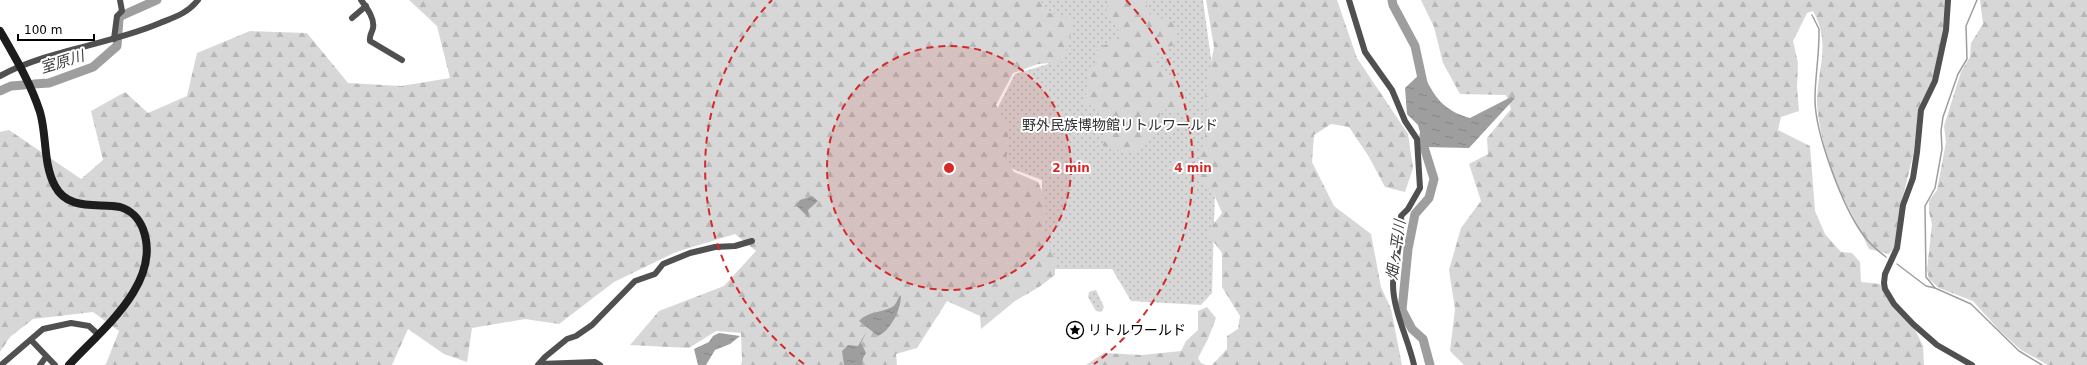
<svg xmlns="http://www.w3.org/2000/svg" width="2087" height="365" font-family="'DejaVu Sans','Noto Sans JP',sans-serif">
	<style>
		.grass { fill: url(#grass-dots) }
		.forest { fill: url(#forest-firs) }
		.water { fill: url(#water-ripples) }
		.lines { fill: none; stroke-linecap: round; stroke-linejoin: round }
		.stream { stroke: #9e9e9e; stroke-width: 1.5 }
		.river { stroke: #9e9e9e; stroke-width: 9 }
		.minor { stroke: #505050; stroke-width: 6 }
		.secondary { stroke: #1d1d1d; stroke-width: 8 }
		.ring { fill: none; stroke: #d62828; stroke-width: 2; stroke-dasharray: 7 5 }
		.labels { text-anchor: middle; stroke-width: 4; stroke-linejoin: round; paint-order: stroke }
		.park-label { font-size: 14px; fill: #2e2e2e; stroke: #fff }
		.poi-label { font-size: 14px; fill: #000; stroke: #fff; text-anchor: start }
		.water-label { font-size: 15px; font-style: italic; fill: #3f3f3f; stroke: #fff }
		.centre { fill: #d62828; stroke: #fff; stroke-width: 2 }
		.ring-label { font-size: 12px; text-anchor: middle; font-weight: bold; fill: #d62828; stroke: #fff; stroke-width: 4; stroke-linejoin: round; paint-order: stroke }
	</style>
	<defs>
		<pattern id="grass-dots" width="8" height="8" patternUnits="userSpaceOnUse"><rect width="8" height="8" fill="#d7d7d7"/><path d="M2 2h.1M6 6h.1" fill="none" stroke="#b7b7b7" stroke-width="1.8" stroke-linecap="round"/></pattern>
		<pattern id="forest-firs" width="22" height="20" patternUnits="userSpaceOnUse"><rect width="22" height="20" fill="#d7d7d7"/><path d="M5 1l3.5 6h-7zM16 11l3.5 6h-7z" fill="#b7b7b7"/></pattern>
		<pattern id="water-ripples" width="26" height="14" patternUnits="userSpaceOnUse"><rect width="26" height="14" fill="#9e9e9e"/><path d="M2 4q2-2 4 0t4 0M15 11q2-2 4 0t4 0" fill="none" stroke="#868686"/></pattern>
	</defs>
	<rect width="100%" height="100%" fill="#fff"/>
	<g class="grass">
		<path d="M1036,0H1203L1213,73L1215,189L1212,293L1201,305L1131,301L1112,269H1042V180L997,163L992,119L1015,74L1048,64L1060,19L1034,15Z"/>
		<path d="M1096,290L1104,307L1101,312L1096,311L1088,297L1089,292Z"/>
	</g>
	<g class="forest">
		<path d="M409,0H1041L1045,12L1063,16L1074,22L1063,62L1038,64L1013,73L996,105C1011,129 1010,134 1006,161L1014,172L1038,182L1045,198L1046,215L1043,239L1055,258V275L1039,287L1015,301L981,329L980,316L947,301L917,348L896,354L897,365H741L742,360L741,333L716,331L689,348L630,345L659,311L724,286L756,251L735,234L676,252L614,282L559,324L525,319L472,328L467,362L444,354L408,329L392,365H104L106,364L119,331L93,312L33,319L10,337L0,352V132L9,130L81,179L103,160L91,111L125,92L148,113L187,96L197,53L250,31L307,33L348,83L401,86L450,78L437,26Z"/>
		<path d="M1109,0H1146C1149,19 1151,18 1169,19L1175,26L1179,39L1172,46L1158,48L1153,63L1161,71L1180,82L1184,95L1185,110C1174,116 1168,111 1159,105L1160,124L1150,137L1134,154L1103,146L1104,113L1085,103L1088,72L1096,67L1098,48L1121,38L1114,20L1105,15Z"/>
		<path d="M1206,0H1337L1357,58L1408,134L1413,168L1405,192L1385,187L1369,157L1349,127L1331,124L1314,135L1312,162L1334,206L1371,234L1381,287L1391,309L1402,365H1212L1227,349V336L1238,329L1240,316L1222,287V253L1207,233L1222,213L1213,192L1200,181L1199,160L1208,123L1205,93L1214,47Z"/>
		<path d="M1421,0H1945L1946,13L1933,80L1919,109L1913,156L1901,204L1894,248L1889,254L1869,249C1854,215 1832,182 1824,146C1821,132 1817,114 1817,100C1818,67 1831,43 1813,11L1807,13L1793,41L1798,63L1797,87L1799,111L1781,117L1778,130L1810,146L1815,211L1825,234L1841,252L1852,253L1860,262L1861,282L1880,284L1893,306L1914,327L1923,346L1924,365H1464L1450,351L1455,309L1449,270L1461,228L1481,201L1469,164L1488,154L1487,138L1511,109L1506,95L1460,94L1443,63L1434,27Z"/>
		<path d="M1980,0H2087V365H2048L2021,350L2000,331L1973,301L1939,288L1929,279L1927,270L1932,224L1929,212V201L1937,190L1946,142L1944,126L1961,72L1970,57L1971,43L1983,24Z"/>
		<path d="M1207,307L1216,318L1208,339L1198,358L1201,363L1206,365H1086L1104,353L1142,355L1181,351L1186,341L1198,330V311Z"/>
	</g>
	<g class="water">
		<path d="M1422,72C1435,97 1442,110 1470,118L1511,97L1515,98L1469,148L1424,147L1418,125L1407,114L1405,88Z"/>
		<path d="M812,196L818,201L808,210L809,218L796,205L800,200Z"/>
		<path d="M901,295C901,307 893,329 878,336L859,321C868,311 881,313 892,307C897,305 897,298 901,295Z"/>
		<path d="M867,331L861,343L866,353L863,358L862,365H844L842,351L848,345L858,346Z"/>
		<path d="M719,333L740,336L730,344L715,350L706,365H698L694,349L709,342L713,336Z"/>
	</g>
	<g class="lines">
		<g class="stream">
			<path d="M1977,0L1966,26L1967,59L1958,74L1943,117L1941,131L1942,149L1935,188L1925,206L1926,277L1935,288L1971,304L2019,351L2042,365"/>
			<path d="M1812,15L1819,29V35C1819,56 1815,78 1815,99C1815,134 1843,208 1864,236C1870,244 1878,251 1886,257"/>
			<path d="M1897,264L1926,286L1935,288"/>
		</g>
		<g class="river">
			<path d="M1392,0L1393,5L1415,46L1423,83"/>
			<path d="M34,84L49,83L93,67L117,46L119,19L121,16L157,0"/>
			<path d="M0,91L11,86L24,85"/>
			<path d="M1424,135V147L1434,179L1429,198L1415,214L1408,249L1402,310L1412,329L1423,339L1430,365"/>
		</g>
		<g class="minor">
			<path d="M361,0C366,7 375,18 373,28C372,33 369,35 370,41L402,60"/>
			<path d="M1349,0L1365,52L1392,90L1405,121L1417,139L1420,188L1408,209L1401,216C1403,240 1394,260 1393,284C1393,311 1408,338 1414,365"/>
			<path d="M1948,0L1946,30L1935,81L1921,110L1917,152L1913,178L1903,205L1897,248L1885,274L1884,283L1885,289L1894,304L1913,324L1937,345L1972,365"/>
			<path d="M352,18L366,6"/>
			<path d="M114,39L117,16L122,11L120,0"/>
			<path d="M0,76C47,50 109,45 160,23C175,17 188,13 198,0"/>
			<path d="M31,340L55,365"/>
			<path d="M540,364L595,362L600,365"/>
			<path d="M1,365L43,329L71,323L89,326L99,335"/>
			<path d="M40,365L46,357"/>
			<path d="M538,365L545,357L567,339L576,336L592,325L635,281L655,274L663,264L690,253L715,247L735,246L752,241"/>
		</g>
		<path class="secondary" d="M0,31C15,57 31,84 40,112C47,136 43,164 55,186C68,211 97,203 120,207C131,210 139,219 143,229C163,283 100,331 69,365"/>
	</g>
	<circle cx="949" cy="168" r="122" fill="#d62828" fill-opacity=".12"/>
	<g class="ring">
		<circle cx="949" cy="168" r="122"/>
		<path d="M804 364A244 244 0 0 1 772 0M1126 0A244 244 0 0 1 1094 364"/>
	</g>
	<defs>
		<g id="sight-ring" transform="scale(0.9)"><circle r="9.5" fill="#fff" stroke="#000" stroke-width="1.5"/><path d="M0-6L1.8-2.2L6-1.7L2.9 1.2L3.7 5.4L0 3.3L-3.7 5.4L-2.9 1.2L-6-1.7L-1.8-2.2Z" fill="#000"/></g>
	</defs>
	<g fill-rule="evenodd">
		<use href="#sight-ring" x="1075" y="330"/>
	</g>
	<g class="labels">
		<g class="park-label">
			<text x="1120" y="130">野外民族博物館リトルワールド</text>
		</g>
		<g class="poi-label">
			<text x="1088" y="335">リトルワールド</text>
		</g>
		<g class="water-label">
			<text transform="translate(62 62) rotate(-17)" y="5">室原川</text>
			<text transform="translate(1396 250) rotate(-82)" y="5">畑ヶ平川</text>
		</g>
	</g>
	<circle cx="949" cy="168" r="6" class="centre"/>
	<g class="ring-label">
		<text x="1071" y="172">2 min</text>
		<text x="1193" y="172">4 min</text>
	</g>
	<path d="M18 34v6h76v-6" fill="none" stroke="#000000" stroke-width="2"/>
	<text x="24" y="34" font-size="12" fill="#000000" stroke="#ffffff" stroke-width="3" paint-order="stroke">100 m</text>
</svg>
